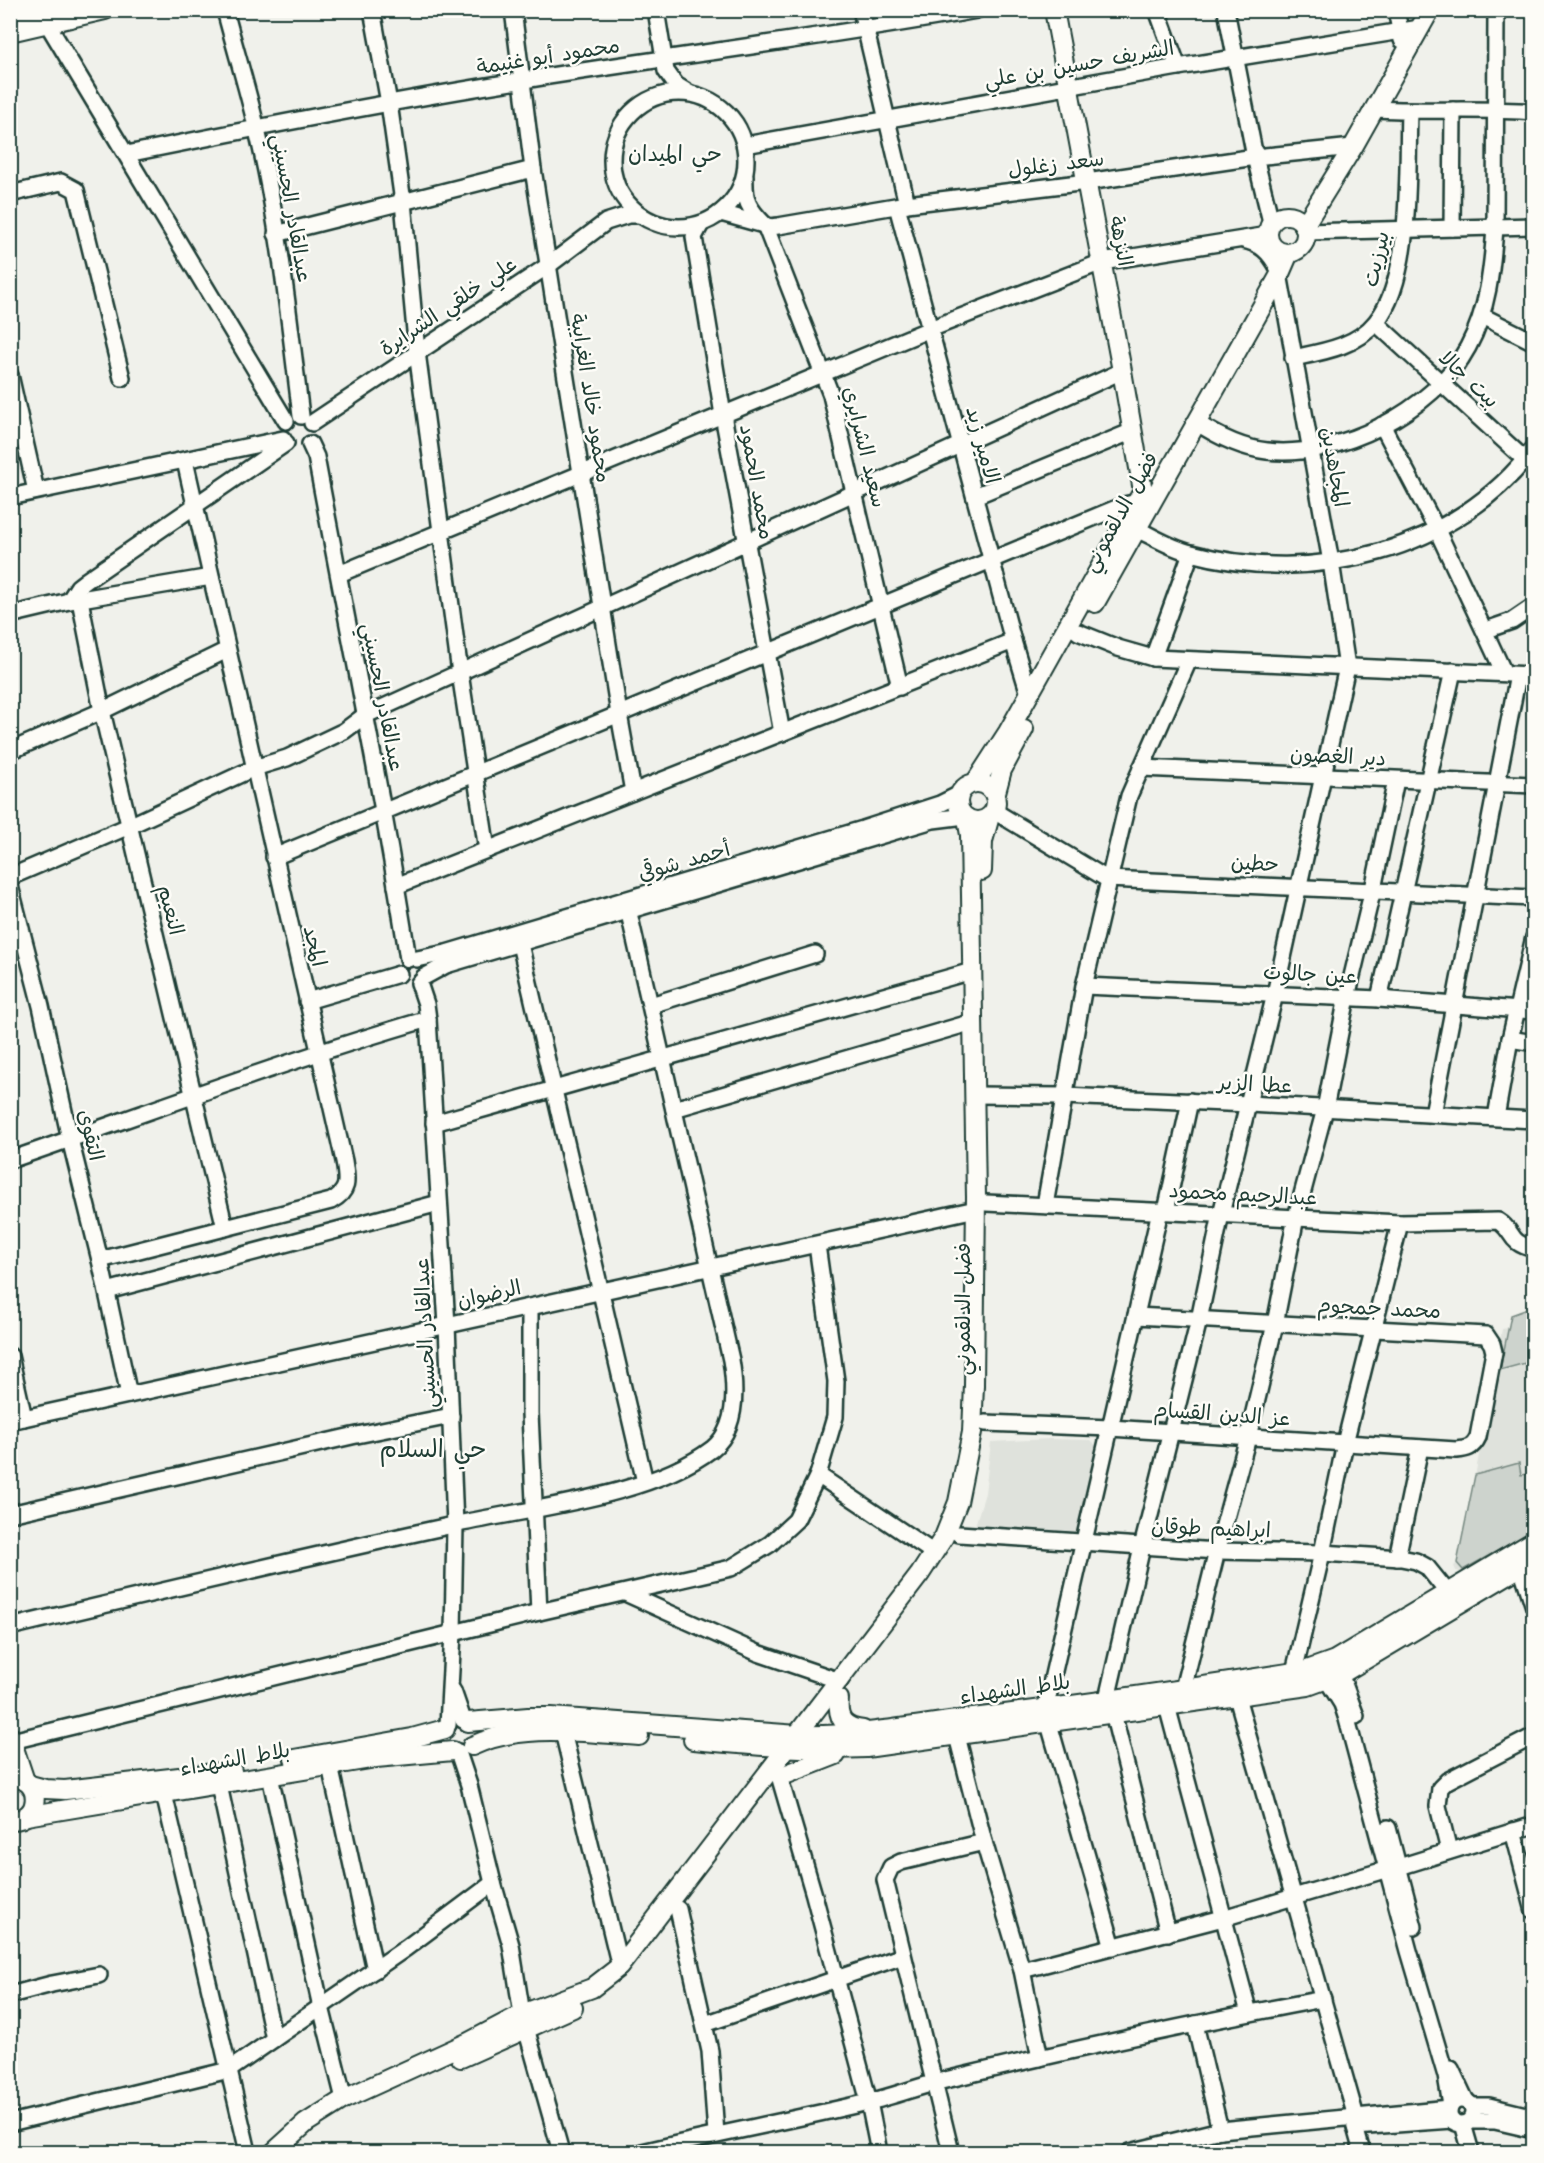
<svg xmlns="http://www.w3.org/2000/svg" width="1544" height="2163" font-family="Kalam,'Playpen Sans Arabic',sans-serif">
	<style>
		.built { fill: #dfe2dc }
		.green { fill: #cdd3cd; stroke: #768880; stroke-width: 1.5 }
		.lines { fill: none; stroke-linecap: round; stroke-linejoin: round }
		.minor-casing { stroke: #1f3d34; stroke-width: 20 }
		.major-casing { stroke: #1f3d34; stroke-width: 22 }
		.minor { stroke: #fdfcf7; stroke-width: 15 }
		.major { stroke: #fdfcf7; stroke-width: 18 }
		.labels { text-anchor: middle; stroke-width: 5; stroke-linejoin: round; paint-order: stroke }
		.street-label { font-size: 21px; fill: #1f3d34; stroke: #fdfcf7 }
		.neighbourhood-label { font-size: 22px; fill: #1f3d34; stroke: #fdfcf7 }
		.quarter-label { font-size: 24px; fill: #1f3d34; stroke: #fdfcf7 }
	</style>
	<rect width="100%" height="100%" fill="#f0f1eb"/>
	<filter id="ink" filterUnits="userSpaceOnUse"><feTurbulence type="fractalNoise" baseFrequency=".0167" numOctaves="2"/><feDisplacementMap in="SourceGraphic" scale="12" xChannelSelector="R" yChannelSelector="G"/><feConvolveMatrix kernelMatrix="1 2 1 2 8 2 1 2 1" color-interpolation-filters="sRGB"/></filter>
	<g filter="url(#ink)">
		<g class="built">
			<path d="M1533,1307V1531L1461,1572L1456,1571L1454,1566L1457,1563L1460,1549H1462L1495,1366L1500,1365L1502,1353L1499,1348L1502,1329L1508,1328L1511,1315Z"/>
			<path d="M1050,1439L1091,1440L1102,1451L1077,1538L974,1529L985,1493L991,1442Z"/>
		</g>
		<g class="green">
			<path d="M1533,1307V1361L1500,1370L1511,1315Z"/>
			<path d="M1519,1463L1521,1475L1534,1473L1533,1531L1463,1570L1457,1563L1475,1475Z"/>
		</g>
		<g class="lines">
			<g class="minor-casing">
				<g id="minor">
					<path d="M225,10C235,49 247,87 256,126C279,220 289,319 301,416"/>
					<path d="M372,10L389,103L403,202L417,352L460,673L487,850"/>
					<path d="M513,10L533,169L619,714L633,792"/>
					<path d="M656,10L666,71L676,85L689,93"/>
					<path d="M861,10L907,204"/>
					<path d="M1157,10L1178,67"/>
					<path d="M1226,10L1255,157L1271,222"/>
					<path d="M1396,10L1402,40"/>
					<path d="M47,23L286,421"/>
					<circle cx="679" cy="160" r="67"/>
					<path d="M1375,109C1428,112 1481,108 1534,112"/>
					<path d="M745,145L1178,67L1420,28"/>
					<path d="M127,154C259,127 391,101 524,80C675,56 827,37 977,10"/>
					<path d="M745,176C744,201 748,208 765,225L831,395L900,687"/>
					<path d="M10,194L61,182L76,190L122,378"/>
					<path d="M897,206L1013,641L1029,694"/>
					<path d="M721,213L771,227L778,226L907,204L1087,182L1255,157L1353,147"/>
					<path d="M701,224L694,237L723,415L782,733"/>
					<path d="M1452,228L1453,110"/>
					<path d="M1305,232L1534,226"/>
					<path d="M276,234L533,169"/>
					<path d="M1482,316L1534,342"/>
					<path d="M1376,323L1534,468"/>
					<path d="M1293,358C1322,352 1356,347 1376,322C1413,277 1407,168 1409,111"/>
					<path d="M10,375L36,491"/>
					<path d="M1196,422C1217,436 1240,448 1267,451C1338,459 1434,411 1468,347C1488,310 1492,269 1495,228L1496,10"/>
					<path d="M312,423L549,265L606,222L628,215H641"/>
					<path d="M1382,425L1437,530L1504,673"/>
					<path d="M310,444L316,457C347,624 382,791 408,959"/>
					<path d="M975,496L1133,431"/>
					<path d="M10,497L283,439"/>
					<path d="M1137,529C1155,538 1173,549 1191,553C1314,586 1456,552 1534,448"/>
					<path d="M339,574L930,329L1102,262L1268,235"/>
					<path d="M80,600L102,711L225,1228"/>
					<path d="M69,601L78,587L87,580L286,443"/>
					<path d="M10,615L69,601L211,577"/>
					<path d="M1486,630L1512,621L1534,606"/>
					<path d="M1078,632L1118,648L1153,658L1534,675"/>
					<path d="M1153,658L1191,553"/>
					<path d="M10,751L102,711L227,650"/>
					<path d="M1141,768L1534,785"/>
					<path d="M994,811L1107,879L1534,898"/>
					<path d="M274,857L1124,505L1138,502"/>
					<path d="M10,877L129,826L254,768L287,758L344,731L364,716L1122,371"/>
					<path d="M10,886L41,1006L70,1139L100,1260L129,1395"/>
					<path d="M396,886L1013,641"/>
					<path d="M520,944L645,1482"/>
					<path d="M417,959L446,953L863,829L940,804L960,794"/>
					<path d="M424,977L446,965L933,820L965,816"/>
					<path d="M419,983L426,1004L428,1019L447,1325L455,1525L453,1633L448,1725"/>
					<path d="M1084,986L1379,999L1534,1011"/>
					<path d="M1379,999L1453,671"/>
					<path d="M307,1001L399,974"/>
					<path d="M651,1005L815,954"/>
					<path d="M1510,1039L1534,1043"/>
					<path d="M974,1095L1063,1096L1249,1104L1534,1120"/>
					<path d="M674,1109L973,1022"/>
					<path d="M1433,1114L1518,675"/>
					<path d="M1496,1117L1510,1039L1534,937"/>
					<path d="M434,1123L972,971"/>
					<path d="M10,1160C149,1112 287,1060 428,1019"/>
					<path d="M986,1203L1400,1223L1498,1221C1516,1232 1506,1242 1534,1249"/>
					<path d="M1045,1205L1084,986L1129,796L1189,660"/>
					<path d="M1166,1211L1190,1101"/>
					<path d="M100,1260L331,1201C350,1191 347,1180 344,1161L185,461"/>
					<path d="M107,1291L439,1203"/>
					<path d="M530,1307V1413L539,1612"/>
					<path d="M10,1356L24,1418"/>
					<path d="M10,1421L976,1209"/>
					<path d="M985,1423L1110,1428L1456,1450C1467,1449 1473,1448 1478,1437L1494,1352L1492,1344L1486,1335L1136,1316"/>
					<path d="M818,1475L934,1553"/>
					<path d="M10,1514L352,1436L451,1416"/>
					<path d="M959,1534L1217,1551L1322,1553L1401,1558L1416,1561L1427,1567L1448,1593"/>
					<path d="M1397,1558L1420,1448"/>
					<path d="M1521,1567L1534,1607"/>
					<path d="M625,1593L758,1653L840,1681"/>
					<path d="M10,1627C158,1592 305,1557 453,1525C530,1508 649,1497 712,1449C737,1429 736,1390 731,1360L626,900"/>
					<path d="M1337,1665L1356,1716"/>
					<path d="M1321,1670L1342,1704L1347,1719L1409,1951L1446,2076L1451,2105"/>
					<path d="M1294,1672L1322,1553L1345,1443L1400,1223"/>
					<path d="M1183,1689L1217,1551L1248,1437L1275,1324L1296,1217L1325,1109L1347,997L1373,889L1396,780"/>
					<path d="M453,1691L463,1720"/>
					<path d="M1237,1697L1356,2117"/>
					<path d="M1107,1699L1142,1547L1199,1320L1221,1214L1275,994L1347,667L1331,562L1278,268C1269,251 1261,244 1243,240"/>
					<path d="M1167,1706L1249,2013"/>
					<path d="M1113,1713L1168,1933"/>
					<path d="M563,1732L620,1967"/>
					<path d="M957,1736L984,1842L1022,1970L1040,2058"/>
					<path d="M12,1741L539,1612L731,1568L770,1544L796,1520L818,1475L835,1417L836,1381L817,1245"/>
					<path d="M458,1752L469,1785L493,1883L511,1945L522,2014L561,2152"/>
					<path d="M330,1766L375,1970"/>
					<path d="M270,1776L321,2007L344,2099"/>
					<path d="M780,1779L814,1895L869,2102L879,2152"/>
					<path d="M219,1785L274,2039"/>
					<path d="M164,1794L248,2152"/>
					<path d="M1388,1828L1414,1927"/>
					<path d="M1513,1831L1534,1911"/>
					<path d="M1449,1851L1438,1806L1440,1788L1447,1781L1534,1736"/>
					<path d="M678,1909L710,2051L716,2134"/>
					<path d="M1113,1947L1045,1710L1160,1211"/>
					<path d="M1022,1970L1223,1918L1388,1869L1399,1867L1534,1825"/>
					<path d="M10,1995L52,1984L99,1975"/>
					<path d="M705,2024L903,1956"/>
					<path d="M1195,2024L1220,2130"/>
					<path d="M1451,2069L1466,2101"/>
					<circle cx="1461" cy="2112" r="12"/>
					<path d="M1472,2106H1489L1534,2117"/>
					<path d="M1470,2121H1495L1534,2130"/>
					<path d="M10,2123L229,2070L406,1948L493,1883"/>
					<path d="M1463,2124L1471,2152"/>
					<path d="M1355,2127L1452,2120"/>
					<path d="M1355,2127L1362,2152"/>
					<path d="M642,2152C717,2134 793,2120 868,2102C891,2097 914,2088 937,2082C1065,2051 1194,2023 1323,1999"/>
					<path d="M951,2152L885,1880L891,1867L901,1862L984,1842"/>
					<path d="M1130,2152L1220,2130L1450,2108"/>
				</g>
			</g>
			<g class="major-casing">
				<g id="major">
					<path d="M10,18L38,10"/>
					<path d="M10,32L105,10"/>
					<circle cx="1287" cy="234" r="19"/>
					<path d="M1304,226L1353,147L1430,10"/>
					<path d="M1095,603L1264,303L1279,276L1289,253"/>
					<path d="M975,783L1008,732L1143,491L1122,371L1054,10"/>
					<circle cx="977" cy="802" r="19"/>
					<path d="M995,796L1002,770L1024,729"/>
					<path d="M982,871L983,841L990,816"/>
					<path d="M839,1699C837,1719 843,1727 863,1730"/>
					<path d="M468,1722L528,1717H551L798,1735C853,1737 910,1726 965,1719C1079,1705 1193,1688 1307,1670L1335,1660L1534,1541"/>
					<path d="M10,1736L25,1781"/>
					<path d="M693,1740C751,1745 807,1751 866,1748L1308,1686L1341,1674L1534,1559"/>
					<path d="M472,1746C524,1722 584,1733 639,1736"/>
					<path d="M294,1759L412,1738L445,1729"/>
					<path d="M782,1776L836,1755"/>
					<path d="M10,1778C43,1775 43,1822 10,1820"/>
					<path d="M30,1785L45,1789L65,1790L232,1771"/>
					<path d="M26,1816L376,1758L453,1751"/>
					<path d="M461,2058L573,2008"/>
					<path d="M274,2152L306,2123L344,2099L469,2042L522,2014L592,1988L619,1967L920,1574L944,1537L958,1502L972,1432L974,1385L976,1197L970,835L967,818"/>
				</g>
			</g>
			<use href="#minor" class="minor"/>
			<use href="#major" class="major"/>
		</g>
	</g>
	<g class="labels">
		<g class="street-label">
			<text transform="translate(548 56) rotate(-9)" y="7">محمود أبو غنيمة</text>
			<text transform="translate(1079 64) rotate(-10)" y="7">الشريف حسين بن علي</text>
			<text transform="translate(1056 164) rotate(-7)" y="7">سعد زغلول</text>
			<text transform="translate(292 208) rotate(80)" y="7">عبدالقادر الحسيني</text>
			<text transform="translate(1121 241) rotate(79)" y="7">النزهة</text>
			<text transform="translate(1376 259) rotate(-77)" y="7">بيرزيت</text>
			<text transform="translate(448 306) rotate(-34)" y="7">علي خلقي الشرايرة</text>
			<text transform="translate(1469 379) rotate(43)" y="7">بيت جالا</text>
			<text transform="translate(591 398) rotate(81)" y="7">محمود خالد الغرايبة</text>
			<text transform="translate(983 445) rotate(75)" y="7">الامير زيد</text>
			<text transform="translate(865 447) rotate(76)" y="7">سعيد الشرايري</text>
			<text transform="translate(1335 467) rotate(80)" y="7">المجاهدين</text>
			<text transform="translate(757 482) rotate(80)" y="7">محمد الحمود</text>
			<text transform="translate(1120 512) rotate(-61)" y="7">فضل الدلقموني</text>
			<text transform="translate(383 697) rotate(79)" y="7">عبدالقادر الحسيني</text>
			<text transform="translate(1338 756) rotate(3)" y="7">دير الغصون</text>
			<text transform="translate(684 861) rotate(-16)" y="7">أحمد شوقي</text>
			<text transform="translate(1255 863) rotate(3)" y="7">حطين</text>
			<text transform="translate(171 910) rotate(76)" y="7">النعيم</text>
			<text transform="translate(315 946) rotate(77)" y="7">المجد</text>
			<text transform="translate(1310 974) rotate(3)" y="7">عين جالوت</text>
			<text transform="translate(1255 1084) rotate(3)" y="7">عطا الزير</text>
			<text transform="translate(91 1135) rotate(77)" y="7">التقوى</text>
			<text transform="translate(1243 1194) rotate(3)" y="7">عبدالرحيم محمود</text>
			<text transform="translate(489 1294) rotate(-13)" y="7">الرضوان</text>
			<text transform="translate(1379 1308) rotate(3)" y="7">محمد جمجوم</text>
			<text transform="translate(963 1309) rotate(-90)" y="7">فضل الدلقموني</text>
			<text transform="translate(425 1333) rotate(-93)" y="7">عبدالقادر الحسيني</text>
			<text transform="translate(1222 1414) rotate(4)" y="7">عز الدين القسام</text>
			<text transform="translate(1211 1528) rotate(2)" y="7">ابراهيم طوقان</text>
			<text transform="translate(1015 1689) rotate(-8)" y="7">بلاط الشهداء</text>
			<text transform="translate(235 1759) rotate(-10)" y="7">بلاط الشهداء</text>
		</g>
		<g class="neighbourhood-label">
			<text x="675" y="161">حي الميدان</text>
		</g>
		<g class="quarter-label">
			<text x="433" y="1457">حي السلام</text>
		</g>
	</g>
	<rect width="1544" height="2163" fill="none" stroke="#fdfcf7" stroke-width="36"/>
	<rect x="18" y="18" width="1508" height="2127" fill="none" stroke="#1f3d34" stroke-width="2" filter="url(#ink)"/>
</svg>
